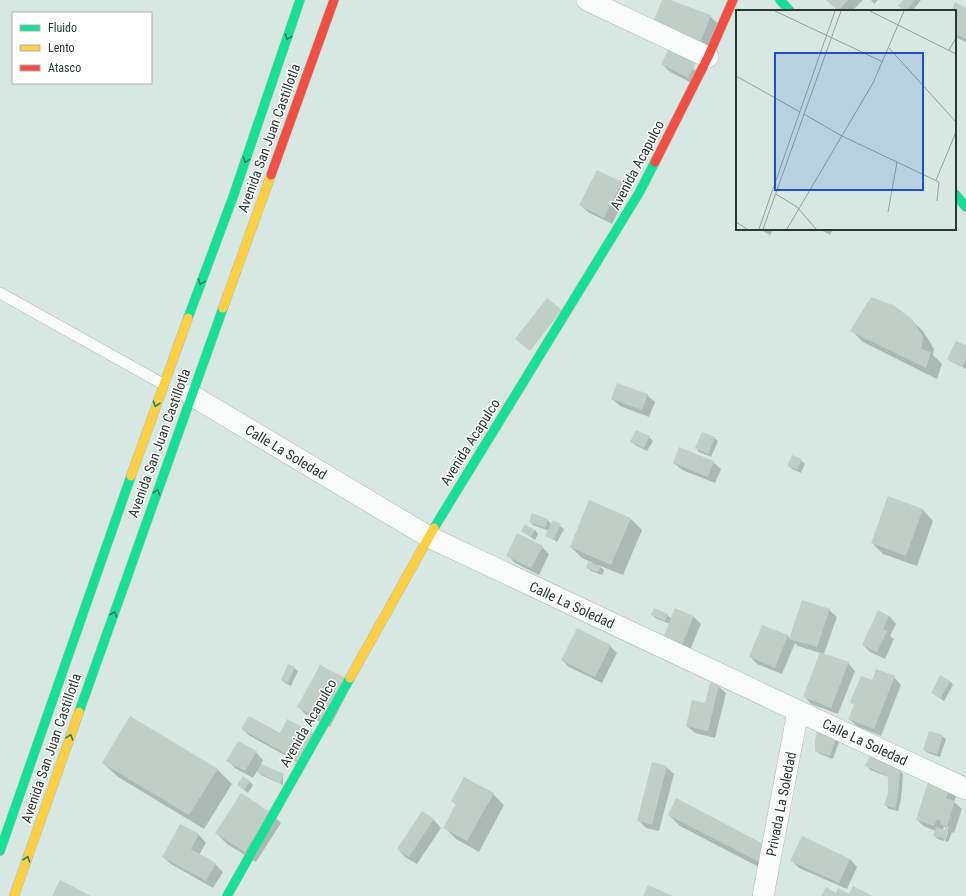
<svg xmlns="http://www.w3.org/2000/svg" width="966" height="896" font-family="'Roboto Condensed',sans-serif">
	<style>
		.shadow { fill: #0003; fill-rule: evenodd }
		.building { fill: #c0cec8 }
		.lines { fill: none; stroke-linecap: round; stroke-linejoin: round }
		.lane-casing { stroke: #acbab4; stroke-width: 12 }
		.street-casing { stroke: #acbab4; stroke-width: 22 }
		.fast-casing { stroke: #acbab4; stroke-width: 10 }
		.slow-casing { stroke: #acbab4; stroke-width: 10 }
		.jam-casing { stroke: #acbab4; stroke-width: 10 }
		.lane { stroke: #f9fcfa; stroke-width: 11 }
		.street { stroke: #f9fcfa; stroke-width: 21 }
		.fast { stroke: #16e098; stroke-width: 9 }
		.slow { stroke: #ffcf43; stroke-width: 9 }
		.jam { stroke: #f24e42; stroke-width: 9 }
		.oneway { stroke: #228460 }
		.labels { text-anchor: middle; stroke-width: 3; stroke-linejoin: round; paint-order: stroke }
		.street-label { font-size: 14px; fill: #2b3832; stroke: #fff }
		.inset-road { fill: none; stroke: #92a29b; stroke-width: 1 }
		.view { fill: #1d4ed8; fill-opacity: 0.15; stroke: #1d4ed8; stroke-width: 2 }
		.inset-edge { fill: none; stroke: #2b3832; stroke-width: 2 }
	</style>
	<rect width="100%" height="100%" fill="#d6e8e1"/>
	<g class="shadow">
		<path d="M663,0H667L710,16L717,23L708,50L661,32Z"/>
		<path d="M827,0H863L852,11H839Z"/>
		<path d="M871,0H878L874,4Z"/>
		<path d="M904,0H921L912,11H904Z"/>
		<path d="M966,9V42L955,37V11H952Z"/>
		<path d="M662,64L703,71L696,85L670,72Z"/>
		<path d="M621,183L629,191L612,224L588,212L580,205Z"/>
		<path d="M759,229H774L770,235Z"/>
		<path d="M819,229H833L830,235Z"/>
		<path d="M911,320L923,331L934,349L933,355L942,364L937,379L863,342L852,331Z"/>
		<path d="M966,347V369L952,362L948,359Z"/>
		<path d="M647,395L655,402L649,417L620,406L612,399Z"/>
		<path d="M649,437L653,441L647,451L635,445L632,442Z"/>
		<path d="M714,438L718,441L711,457L699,452L696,448Z"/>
		<path d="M801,460L805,464L801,473L792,469L789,466Z"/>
		<path d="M713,462L721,469L715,483L682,470L674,463Z"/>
		<path d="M922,509L933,521L917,566L883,554L872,543Z"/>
		<path d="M532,514L548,520L552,525L554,522L564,529L557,542L547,535L549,531L533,525L530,521Z"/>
		<path d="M631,519L642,530L623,575L598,565L604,570L602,575L591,571L587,567L593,563L582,558L571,547Z"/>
		<path d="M535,530L538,534L535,540L522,531Z"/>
		<path d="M542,547L549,554L539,575L515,563L508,556Z"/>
		<path d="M829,610L837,617L824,654L848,663L855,671L838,714L811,704L804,696L820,653L798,646L795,643L782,674L757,664L750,656L763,626L788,636L790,638Z"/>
		<path d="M879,612L889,616L896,624L890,636L894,639L885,659L870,652L863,645Z"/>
		<path d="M652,614L667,615L672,619L694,617L701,624L690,650L672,643L665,635L670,624L655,618Z"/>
		<path d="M610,646L617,653L602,683L569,667L562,660Z"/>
		<path d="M294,668L298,671L291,686L285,683L282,680Z"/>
		<path d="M894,677L901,685L881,736L857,726L849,719L855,706L851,702L872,682Z"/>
		<path d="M950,681L953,685L944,701L932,693Z"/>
		<path d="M351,686L330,727L305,714L298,706Z"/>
		<path d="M718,686L726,693L715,738L695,733L687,726L706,704Z"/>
		<path d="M249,717L306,767L250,736L242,729Z"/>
		<path d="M942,736L946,739L940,757L928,753L924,750Z"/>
		<path d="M835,739L839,742L833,759L820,754L816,751Z"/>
		<path d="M256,752L263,760L261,765L283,775V785L261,775L257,771L253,778L235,768L228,760Z"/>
		<path d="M103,763L217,769L232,784L204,829L118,777Z"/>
		<path d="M867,766L899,770L903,774L901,800L898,811L889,809L885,805L889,793V777L870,770Z"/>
		<path d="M666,767L674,774L659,831L646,828L638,820Z"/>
		<path d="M249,781L253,785L248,793L238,785Z"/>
		<path d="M948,790L956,797L954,802L962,809L954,833L952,832L948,842L945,841L948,832H946L944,841L938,839L934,835L936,831L925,827L917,820ZM944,826L946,829V831L943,830Z"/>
		<path d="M493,794L504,805L479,852L456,839L445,828L457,806L452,801Z"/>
		<path d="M270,812L281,823L256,862L227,844L216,833Z"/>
		<path d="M422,813L434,820L441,828L417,864L405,857L398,849Z"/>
		<path d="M669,815L769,848L772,874L680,826Z"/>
		<path d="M181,825L199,835L206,843L199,855L215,864L223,872L213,888L171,864L163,857Z"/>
		<path d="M850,859L857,867L847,889L799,868L792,861Z"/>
	</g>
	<g class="building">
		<path d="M662,0H670L711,15L700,43L652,25Z"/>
		<path d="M826,0H848L838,11Z"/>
		<path d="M903,0H915L906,11H904L898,6Z"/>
		<path d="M955,2L966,8V39L955,34V11H951Z"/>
		<path d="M669,49L696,63L688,78L661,64Z"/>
		<path d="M597,170L622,182L604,218L579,205Z"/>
		<path d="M871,297L893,305L912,319L923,337L921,349L931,352L926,368L850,331Z"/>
		<path d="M547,298L562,310L530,351L515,339Z"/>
		<path d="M956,341L966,345V359L962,367L947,359Z"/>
		<path d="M617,383L648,394L642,410L611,399Z"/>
		<path d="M636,430L650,436L644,448L630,442Z"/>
		<path d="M702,432L715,437L708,454L695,448Z"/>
		<path d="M679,447L714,461L708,477L673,463Z"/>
		<path d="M792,455L802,459L797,470L787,466Z"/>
		<path d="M888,496L923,509L906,556L871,543Z"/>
		<path d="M589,500L631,518L611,565L570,547Z"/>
		<path d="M532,513L548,519L545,528L529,522Z"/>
		<path d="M553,520L561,524L553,540L545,536Z"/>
		<path d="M525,524L535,530L531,537L521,531Z"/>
		<path d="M517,533L543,546L531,568L506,556Z"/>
		<path d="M588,562L601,566L598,572L586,568Z"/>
		<path d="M802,600L830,609L817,647L789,639Z"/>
		<path d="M654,608L668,614L665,621L651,615Z"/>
		<path d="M675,608L694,616L682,644L664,636Z"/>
		<path d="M878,610L889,616L883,629L887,631L877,652L862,645Z"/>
		<path d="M762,625L788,635L775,668L749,657Z"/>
		<path d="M577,628L611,645L595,677L561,660Z"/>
		<path d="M820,652L849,662L831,708L803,697Z"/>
		<path d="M288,664L295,667L288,683L281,680Z"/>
		<path d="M320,665L345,678L322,720L297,707Z"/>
		<path d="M876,669L895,676L874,729L848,719L854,705L850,702L861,676L872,680Z"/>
		<path d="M940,675L950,681L941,698L931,693Z"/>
		<path d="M710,683L719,685L708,731L686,726L692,700L705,703Z"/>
		<path d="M130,716L218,769L189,815L102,763Z"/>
		<path d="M249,716L280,733L287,719L314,733L299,761L241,729Z"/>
		<path d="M929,731L943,735L937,754L923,750Z"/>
		<path d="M817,732L836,738L830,756L815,751V740Z"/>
		<path d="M238,741L257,751L245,771L226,761Z"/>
		<path d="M870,756L900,770L898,795L893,794L898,796L895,808L884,805L888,793V776L865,766Z"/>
		<path d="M652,762L667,766L652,825L637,821Z"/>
		<path d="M261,764L284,774L280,783L257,772Z"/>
		<path d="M243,776L250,781L244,790L237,785Z"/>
		<path d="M464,777L494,793L467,841L443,828L456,804L451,801Z"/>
		<path d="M928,782L949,789L946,798L955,801L947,826L949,827L945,839L933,836L936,827L945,830L946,826L940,824L941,821L937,819L934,826L916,820Z"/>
		<path d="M241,793L270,812L245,852L215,833Z"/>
		<path d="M676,798L769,847L761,863L668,815Z"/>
		<path d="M422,811L434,819L409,857L397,849Z"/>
		<path d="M180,824L199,834L191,849L216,863L206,881L162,857Z"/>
		<path d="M802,836L850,859L839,883L790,861Z"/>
		<path d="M60,880L91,896H52Z"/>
		<path d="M648,885L673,896H643Z"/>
		<path d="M853,886L873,896H821L826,887L836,893L838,888L849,894Z"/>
	</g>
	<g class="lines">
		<g class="lane-casing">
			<path id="lane" d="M0,293L163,384"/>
		</g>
		<g class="street-casing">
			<g id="street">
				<path d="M587,0L708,57"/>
				<path d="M191,395L429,537L798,711L966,789"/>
				<path d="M763,896L798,711"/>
			</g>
		</g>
		<g class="fast-casing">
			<g id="fast">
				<path d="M780,0L790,11"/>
				<path d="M955,194L966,207"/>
				<path d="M188,318L233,197L300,0"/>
				<path d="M434,528L639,193L655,162"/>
				<path d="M79,712L223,308"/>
				<path d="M0,851L131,476"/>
				<path d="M227,896L350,678"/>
			</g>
		</g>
		<g class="slow-casing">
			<g id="slow">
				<path d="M223,308L271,175"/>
				<path d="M131,476L188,318"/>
				<path d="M350,678L434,528"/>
				<path d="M14,896L79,712"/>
			</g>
		</g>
		<g class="jam-casing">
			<g id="jam">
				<path d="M655,162L708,57L733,0"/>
				<path d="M271,175L334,0"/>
			</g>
		</g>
		<use href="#lane" class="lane"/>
		<use href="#street" class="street"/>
		<use href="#fast" class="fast"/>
		<use href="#slow" class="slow"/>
		<use href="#jam" class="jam"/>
	</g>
	<defs><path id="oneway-chevron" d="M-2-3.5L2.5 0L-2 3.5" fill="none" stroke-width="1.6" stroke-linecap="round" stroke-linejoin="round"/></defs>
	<g class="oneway">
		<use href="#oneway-chevron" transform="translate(288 37) rotate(109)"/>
		<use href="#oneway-chevron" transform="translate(246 160) rotate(109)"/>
		<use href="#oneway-chevron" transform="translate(201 282) rotate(110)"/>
		<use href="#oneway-chevron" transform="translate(156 404) rotate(109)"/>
		<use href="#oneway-chevron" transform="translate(157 492) rotate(-71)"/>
		<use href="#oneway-chevron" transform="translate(114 614) rotate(-71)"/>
		<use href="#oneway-chevron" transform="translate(70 737) rotate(-71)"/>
		<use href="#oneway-chevron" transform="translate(27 859) rotate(-71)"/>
	</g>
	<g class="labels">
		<g class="street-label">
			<text transform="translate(269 138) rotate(-70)" y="5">Avenida San Juan Castillotla</text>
			<text transform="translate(637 165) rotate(-62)" y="5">Avenida Acapulco</text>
			<text transform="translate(470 442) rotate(-58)" y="5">Avenida Acapulco</text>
			<text transform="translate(159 443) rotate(-70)" y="5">Avenida San Juan Castillotla</text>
			<text transform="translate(286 452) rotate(31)" y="5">Calle La Soledad</text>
			<text transform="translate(572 605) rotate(25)" y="5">Calle La Soledad</text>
			<text transform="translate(308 723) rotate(-60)" y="5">Avenida Acapulco</text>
			<text transform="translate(865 742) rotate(25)" y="5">Calle La Soledad</text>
			<text transform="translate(51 748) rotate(-71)" y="5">Avenida San Juan Castillotla</text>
			<text transform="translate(781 804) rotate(-79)" y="5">Privada La Soledad</text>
		</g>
	</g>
	<g transform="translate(736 10)">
		<rect width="220" height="220" fill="#d6e8e1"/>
		<path class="inset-road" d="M39,1L147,52M134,1L220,44M153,38L220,112M213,40L220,28M0,66L64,102M68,104L104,125L203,172L201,191M200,170L220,122M40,184L61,197L80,219M152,202L161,152M0,212L11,219M23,219L99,1M27,219L105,1M51,219L137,73L168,1"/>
		<path class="view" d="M39,43H187V180H39Z"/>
		<rect width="220" height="220" class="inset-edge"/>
	</g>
	<rect x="12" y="12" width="140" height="72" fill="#ffffff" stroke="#aaafad"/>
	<rect x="20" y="25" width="20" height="6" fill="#16e098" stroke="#aaafad"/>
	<text x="48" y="32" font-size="12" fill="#2b3832">Fluido</text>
	<rect x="20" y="45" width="20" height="6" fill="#ffcf43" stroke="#aaafad"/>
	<text x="48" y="52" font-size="12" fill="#2b3832">Lento</text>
	<rect x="20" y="65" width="20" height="6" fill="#f24e42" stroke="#aaafad"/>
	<text x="48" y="72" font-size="12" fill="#2b3832">Atasco</text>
</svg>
